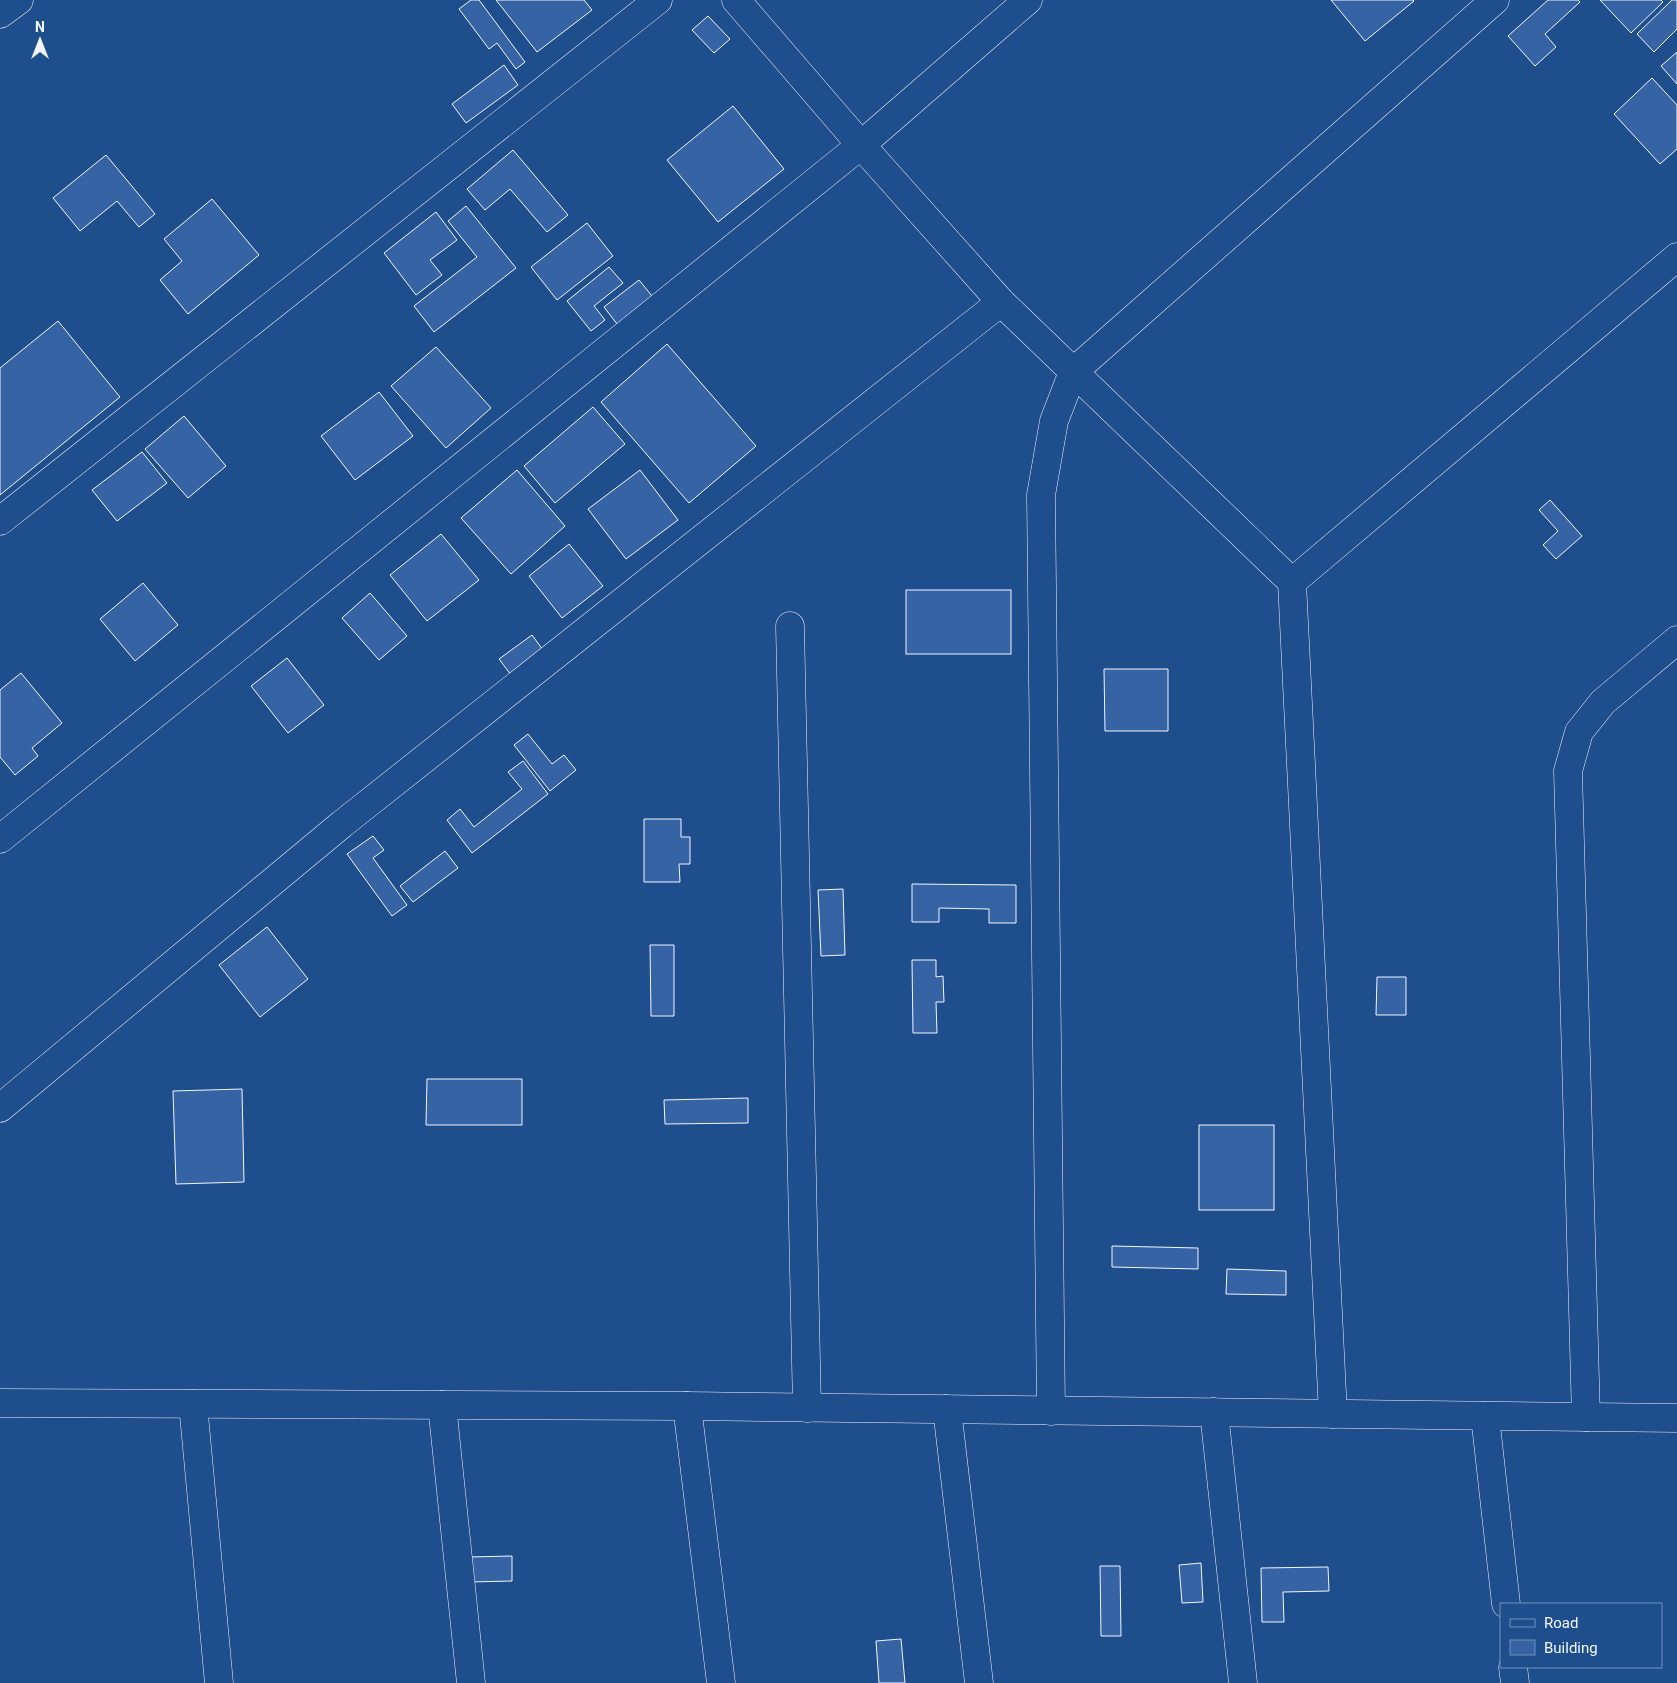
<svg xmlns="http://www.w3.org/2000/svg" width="1677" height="1683" font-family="Roboto,sans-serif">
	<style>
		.building { fill: #3563a3; stroke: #f2f6ff }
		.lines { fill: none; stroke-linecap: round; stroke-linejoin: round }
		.minor-casing { stroke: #f2f6ff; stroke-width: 29 }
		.minor { stroke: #1f4e8c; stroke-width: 28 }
	</style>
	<rect width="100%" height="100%" fill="#1f4e8c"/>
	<g class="building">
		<path d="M471,0H479L525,62L516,69L497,43L489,49L459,9Z"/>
		<path d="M496,0H584L592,10L537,52Z"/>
		<path d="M1331,0H1413L1414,1L1365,41Z"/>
		<path d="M1548,0H1578L1580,2L1545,34L1556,47L1535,66L1508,36Z"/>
		<path d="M1600,0H1661L1663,2L1631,33Z"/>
		<path d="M1672,0H1677V29L1654,52L1637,34Z"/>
		<path d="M708,16L730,39L714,53L692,30Z"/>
		<path d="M1677,52V84L1661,66Z"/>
		<path d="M504,65L518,85L466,123L452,104Z"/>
		<path d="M1652,78L1677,105V149L1660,164L1614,114Z"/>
		<path d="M733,106L784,169L718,222L667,160Z"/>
		<path d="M513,150L568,215L547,232L510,189L485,210L467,189Z"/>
		<path d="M106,155L155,214L139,227L117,201L80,231L53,198Z"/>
		<path d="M212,199L259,255L188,314L160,280L182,261L164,239Z"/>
		<path d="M466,206L516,268L434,332L414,306L477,257L448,221Z"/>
		<path d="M436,212L457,240L430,260L442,275L416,295L384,253Z"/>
		<path d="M587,223L613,256L557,300L531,267Z"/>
		<path d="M609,267L623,283L594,306L605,320L591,331L567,301Z"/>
		<path d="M639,280L652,296L617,324L604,307Z"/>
		<path d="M58,321L120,397L0,495V368Z"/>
		<path d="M667,344L756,446L689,503L601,402Z"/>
		<path d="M436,347L491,408L446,448L391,386Z"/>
		<path d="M379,392L413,436L355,480L321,436Z"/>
		<path d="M593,407L625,444L555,503L524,466Z"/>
		<path d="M184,416L226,466L188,498L145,449Z"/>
		<path d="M142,452L167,483L117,521L92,490Z"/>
		<path d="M517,470L565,526L511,574L461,518Z"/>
		<path d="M640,470L678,520L626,559L588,509Z"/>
		<path d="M1550,500L1582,536L1556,559L1543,545L1558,531L1539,510Z"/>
		<path d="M441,534L479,580L427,621L390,575Z"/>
		<path d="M569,544L603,586L562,618L529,576Z"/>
		<path d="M143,583L178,625L135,661L100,619Z"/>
		<rect x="906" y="590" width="105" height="64"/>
		<path d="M370,593L407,636L379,660L342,618Z"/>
		<path d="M532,635L543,650L511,675L499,659Z"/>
		<path d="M287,658L324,705L288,733L251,686Z"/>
		<path d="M1104,669H1168V731H1105Z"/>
		<path d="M21,673L62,723L32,748L38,756L15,775L0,757V690Z"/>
		<path d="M528,734L552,764L564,755L576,770L550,791L514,745Z"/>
		<path d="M523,761L548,794L472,853L447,820L460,809L474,827L522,789L508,772Z"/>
		<path d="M644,819H681V837H690V864H679L680,882H644Z"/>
		<path d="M373,836L384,850L373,858L407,905L392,916L347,854Z"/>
		<path d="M445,851L458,868L413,902L400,886Z"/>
		<path d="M912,884L1016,885V923H989V909L939,908V922H912Z"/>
		<path d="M843,889L845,955L821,956L818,890Z"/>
		<path d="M267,927L308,979L260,1017L219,965Z"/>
		<path d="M650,945H674V1016H651Z"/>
		<path d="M912,960H936V977L943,976L944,1002H936L937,1033H913Z"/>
		<path d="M1377,977H1406V1015H1376Z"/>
		<path d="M427,1079H522V1125H426Z"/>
		<path d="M242,1089L244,1182L176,1184L173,1091Z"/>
		<path d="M748,1098V1123L665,1124L664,1100Z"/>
		<rect x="1199" y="1125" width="75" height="85"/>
		<path d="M1112,1246L1198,1248V1269L1112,1267Z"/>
		<path d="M1227,1269L1286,1271V1295L1226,1294Z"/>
		<path d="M512,1556V1581L470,1582L469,1557Z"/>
		<path d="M1201,1563L1203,1602L1182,1603L1179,1565Z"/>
		<path d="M1100,1566H1120L1121,1636H1101Z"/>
		<path d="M1328,1567L1329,1591L1283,1592L1284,1622H1262L1261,1568Z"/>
		<path d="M901,1639L905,1683H879L876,1641Z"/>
	</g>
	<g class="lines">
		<g class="minor-casing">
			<g id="minor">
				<path d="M736,0L861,145L1001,302L1292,582L1333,1414"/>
				<path d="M0,14L19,0"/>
				<path d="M0,521L658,0"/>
				<path d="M1292,582L1677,257"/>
				<path d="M790,626L807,1408"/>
				<path d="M0,839L861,145L1028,0"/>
				<path d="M0,1108L342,824L1001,302"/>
				<path d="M0,1403L687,1406L1677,1418"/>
				<path d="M193,1404L219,1683"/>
				<path d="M442,1405L471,1683"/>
				<path d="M687,1406L721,1683"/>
				<path d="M947,1409L979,1683"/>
				<path d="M1051,1411L1041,495L1054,421L1073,372L1495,0"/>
				<path d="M1214,1412L1243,1683"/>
				<path d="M1485,1416L1506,1604"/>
				<path d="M1586,1417L1568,771L1579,732L1603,702L1677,640"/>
				<path d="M1513,1667L1515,1683"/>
			</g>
		</g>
		<use href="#minor" class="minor"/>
	</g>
	<rect x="1500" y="1603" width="162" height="65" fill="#1f4e8c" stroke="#7391ba"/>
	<rect x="1510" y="1619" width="25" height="8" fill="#1f4e8c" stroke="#7391ba"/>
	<text x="1544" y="1628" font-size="15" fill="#f2f6ff">Road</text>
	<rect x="1510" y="1640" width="25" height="15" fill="#3563a3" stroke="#7391ba"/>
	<text x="1544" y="1653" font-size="15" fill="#f2f6ff">Building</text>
	<g transform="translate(40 40)" stroke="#1f4e8c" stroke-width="4" paint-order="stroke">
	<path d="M0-4L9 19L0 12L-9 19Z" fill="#f2f6ff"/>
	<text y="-8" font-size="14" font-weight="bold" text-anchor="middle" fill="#f2f6ff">N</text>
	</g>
</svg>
